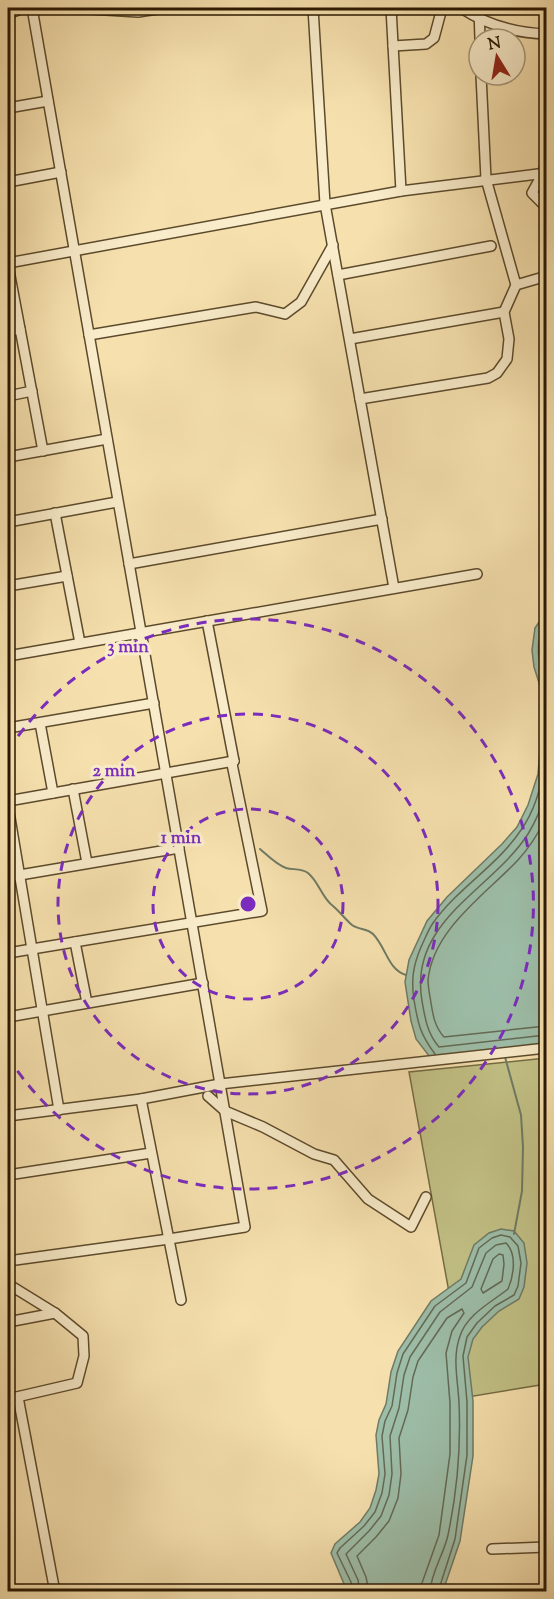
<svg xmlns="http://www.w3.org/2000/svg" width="554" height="1599" font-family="'Sorts Mill Goudy',serif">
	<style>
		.green { fill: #c2c186; stroke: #766c44; stroke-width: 1.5 }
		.water { fill: #9dbea9; stroke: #6f7b66; stroke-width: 1.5 }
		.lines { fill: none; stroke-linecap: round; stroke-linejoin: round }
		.shore { stroke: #636a55; stroke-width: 1.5 }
		.stream { stroke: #6f7b66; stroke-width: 2 }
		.minor-casing { stroke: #5c4a2c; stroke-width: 12 }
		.minor { stroke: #f9ecca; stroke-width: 9 }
		.ring { fill: none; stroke: #7b2cbf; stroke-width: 3; stroke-dasharray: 10 8 }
		.centre { fill: #7b2cbf; stroke: #f9ecca; stroke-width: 3 }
		.ring-label { font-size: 18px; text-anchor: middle; font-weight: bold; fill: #7b2cbf; stroke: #f9ecca; stroke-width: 6; stroke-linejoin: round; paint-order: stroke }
	</style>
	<rect width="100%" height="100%" fill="#f6e1ae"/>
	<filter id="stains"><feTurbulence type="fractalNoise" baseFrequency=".00333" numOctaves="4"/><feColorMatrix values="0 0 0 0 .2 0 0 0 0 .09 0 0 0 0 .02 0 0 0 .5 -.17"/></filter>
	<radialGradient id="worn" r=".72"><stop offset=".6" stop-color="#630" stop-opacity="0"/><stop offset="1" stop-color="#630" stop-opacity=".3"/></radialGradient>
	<path class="green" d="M546,1058V1384L468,1397L409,1072Z"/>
	<g class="water">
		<path d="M546,612V1048L433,1061L416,1039L411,1021L405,982L409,960L427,921L447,897L502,844L517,827L528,805L538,774L542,726L543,695L534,667L532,650L535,628Z"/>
		<path d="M501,1229L514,1231L524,1243L527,1263L524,1287L519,1299L499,1311L482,1327L473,1339L468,1357L473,1401V1456L460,1541L443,1591H347L331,1553L335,1544L360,1522L370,1508L376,1490L379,1474L376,1435L379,1420L386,1404L391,1372L398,1351L431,1301L461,1279L474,1245L489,1233Z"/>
	</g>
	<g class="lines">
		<g class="shore">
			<path d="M546,621C533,642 539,665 546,687"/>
			<path d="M546,792C542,806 536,821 528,834C492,890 408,921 422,1001C425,1018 427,1033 439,1047L546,1035"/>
			<path d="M546,818C538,834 530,847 518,860C486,894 433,929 428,980C428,988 430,996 431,1003C433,1016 435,1027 444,1037L546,1026"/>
			<path d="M435,1054C420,1034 418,1024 414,1000C411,980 413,966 421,947C425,939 428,930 433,923C458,888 497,866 521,830C538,806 544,777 546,748"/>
			<path d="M499,1254L503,1255L504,1264L502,1281L483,1293L481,1289L493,1259Z"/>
			<path d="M353,1592L351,1582L337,1553L340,1548L364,1526L375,1512L382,1493L385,1474L382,1436L385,1421L392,1406L397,1373L403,1354L435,1306L466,1283L479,1248L492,1238L501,1235L510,1237L518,1246L521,1263L518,1286L514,1295L495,1306L477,1323L467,1337L463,1356L467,1402V1455L455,1539L438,1592"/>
			<path d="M360,1592L358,1580L346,1554L369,1531L381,1516L389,1495L392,1474L390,1436L399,1408L404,1375L410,1357L440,1312L472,1287L486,1253L496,1245L506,1243C517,1254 514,1275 508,1289C492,1302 467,1314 460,1336C452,1358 458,1380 459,1403C461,1447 457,1492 448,1535C444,1554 431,1572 430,1592"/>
			<path d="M369,1592L366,1577L357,1556L376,1537L389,1521L398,1498L401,1474L399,1438L408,1410L413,1377L418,1361L447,1318L462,1309L464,1313L452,1331L446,1353L450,1403V1454L439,1535L422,1583L421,1592"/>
		</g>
		<g class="stream">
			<path d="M260,849C267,855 277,865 286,868C293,870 301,868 308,873C319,882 322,898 333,906C340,912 346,920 352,925C359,930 367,928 373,934C386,947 388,970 406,975"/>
			<path d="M505,1057L521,1115L523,1147L522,1191L514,1234"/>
		</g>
		<g class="minor-casing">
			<g id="minor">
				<path d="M73,8L138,12L164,8"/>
				<path d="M313,8L325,204L394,588"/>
				<path d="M391,8L401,191"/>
				<path d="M461,8C487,25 515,33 546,34"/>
				<path d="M479,8L480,39"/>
				<path d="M8,14L24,8"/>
				<path d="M393,46L426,44L434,38L442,8"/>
				<path d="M8,108L48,101"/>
				<path d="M546,161L543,173L532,193L546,207"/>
				<path d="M8,182L61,172"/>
				<path d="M8,263L401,191L546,173"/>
				<path d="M8,265L43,451"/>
				<path d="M338,275L491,246"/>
				<path d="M516,285L540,278L546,280"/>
				<path d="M8,332L20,329"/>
				<path d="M89,335L256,307L285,314L301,302L333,245"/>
				<path d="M350,339L504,312"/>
				<path d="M8,396L32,391"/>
				<path d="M360,399L488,378L497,373L507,359L509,339L504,312L516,285L486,179L481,75"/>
				<path d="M8,457L107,439"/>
				<path d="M55,513L80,643"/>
				<path d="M8,522L117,502"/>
				<path d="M129,564L382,519"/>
				<path d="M8,586L67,576"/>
				<path d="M8,656L477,574"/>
				<path d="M40,723L53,793"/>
				<path d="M8,728L154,703"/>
				<path d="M73,789L87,863"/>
				<path d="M8,801L234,761"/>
				<path d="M8,806L59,1110"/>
				<path d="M8,877L179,848"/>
				<path d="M75,942L87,1003"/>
				<path d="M8,953L262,911L232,764L234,761L207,621"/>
				<path d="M8,1017L203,983"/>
				<path d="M208,1096L225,1111L263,1127L314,1154L334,1160L368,1199L411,1227L426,1197"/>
				<path d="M141,1099L181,1300"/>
				<path d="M8,1116L141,1099L220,1084L546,1048"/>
				<path d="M8,1175L151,1153"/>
				<path d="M8,1261L169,1239L245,1227L32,8"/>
				<path d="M8,1284L55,1313L83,1336L84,1356L77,1383L8,1399"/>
				<path d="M8,1322L55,1313"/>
				<path d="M18,1397L55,1592"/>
				<path d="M492,1549L546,1547"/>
				<path d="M211,1592L217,1591"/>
			</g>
		</g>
		<use href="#minor" class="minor"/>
	</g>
	<g class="ring">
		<circle cx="248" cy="904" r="95"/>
		<circle cx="248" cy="904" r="190"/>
		<path d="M8 751A285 285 0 1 1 8 1057"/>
	</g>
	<circle cx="248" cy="904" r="9" class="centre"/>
	<g class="ring-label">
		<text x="128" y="652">3 min</text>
		<text x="114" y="776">2 min</text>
		<text x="181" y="843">1 min</text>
	</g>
	<rect width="554" height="1599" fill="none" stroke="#f6e1ae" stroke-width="30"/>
	<rect x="9" y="9" width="536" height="1581" fill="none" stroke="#291701" stroke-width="3"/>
	<rect x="15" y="15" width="524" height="1569" fill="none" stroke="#291701" stroke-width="1.5"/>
	<g transform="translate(497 57) rotate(349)"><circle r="28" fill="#f9ecca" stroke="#a6977a" stroke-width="1.5"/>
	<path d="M0-4.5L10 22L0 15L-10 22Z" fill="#8f2418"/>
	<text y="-9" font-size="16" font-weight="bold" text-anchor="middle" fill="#291701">N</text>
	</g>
	<rect width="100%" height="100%" filter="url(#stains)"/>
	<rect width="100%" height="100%" fill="url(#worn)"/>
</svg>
